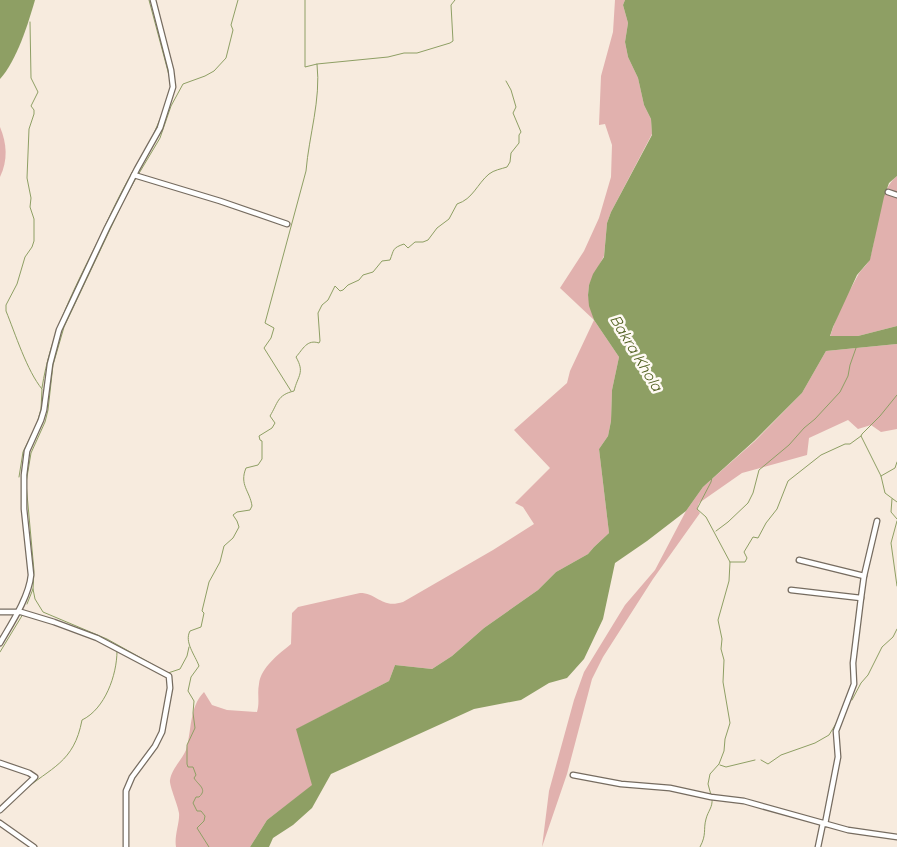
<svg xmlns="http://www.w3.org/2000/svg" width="897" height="847" font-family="Quicksand,sans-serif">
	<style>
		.green { fill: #e1b1ae }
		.water { fill: #8e9f64 }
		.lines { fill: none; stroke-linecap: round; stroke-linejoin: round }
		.stream { stroke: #8e9f64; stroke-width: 1 }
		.street-casing { stroke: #766c60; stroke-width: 7 }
		.street { stroke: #fff; stroke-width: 4.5 }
		.labels { text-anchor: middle; stroke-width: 5; stroke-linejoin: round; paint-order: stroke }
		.water-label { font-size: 15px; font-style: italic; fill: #4e5e1d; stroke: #fffaf4 }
	</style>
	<rect width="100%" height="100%" fill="#f7ebde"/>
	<g class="green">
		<path d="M615,0H625L623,5L628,23L625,42L628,57L638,78L644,105L651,119L652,134L611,212L607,223L604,256L589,285L588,295L594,320L619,357L612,390L611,421L608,436L599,449L609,533L594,547L588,554L556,572L538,590L484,628L452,656L432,669L395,665L389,681L297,729L313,785L267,820L250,847H176C174,836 180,822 179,813C178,805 169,785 170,780C172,768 182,760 186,750C192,731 189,707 204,692L212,705L227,710L257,712C260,702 257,694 259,684C261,667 279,654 291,644L292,613L298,607L360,593C378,593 381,609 403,602L493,550L534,524L523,507L515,503L550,468L514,430L567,383L570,371L594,320L560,288L584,251L599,218L611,177L612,145L605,124L599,125L601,76L613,32Z"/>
		<path d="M0,127C7,144 8,160 0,177Z"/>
		<path d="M897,176V326L858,336L830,337C836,316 847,295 857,277C860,270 868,265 870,258C878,234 876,193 897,176Z"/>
		<path d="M897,344V429L881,432L871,425L858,429L848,420L809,438L807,455L742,473L699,503L697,509L700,513L653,579L603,657L592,679L567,774L542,847L549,791L574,700L584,672L625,605L655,570L686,511L703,487L755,441L802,393L826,351Z"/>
	</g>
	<g class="water">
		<path d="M0,0H35C28,24 17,60 0,79Z"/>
		<path d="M625,0H897V176L889,183L884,197L870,260L857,275L833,327L830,336H858L897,326V344L826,351L802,393L754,441L703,487L686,511L647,541L615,563L603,619L584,659L567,678L549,683L521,700L474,709L331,774L312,808L293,825L273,838L269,847H250L267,820L312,785L296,729L389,681L395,665L432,669L452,656L484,628L538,590L556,572L588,554L594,547L609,533L599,449L608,436L611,421L612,390L619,357L594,320L589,306L588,295L589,285L593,274L604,257L607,223L611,212L652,135L651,119L644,105L638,78L628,57L625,42L628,23L623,5Z"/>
	</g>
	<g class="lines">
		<g class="stream">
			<path d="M149,0L170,79"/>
			<path d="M30,22L31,78L38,92L31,106L34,110V114L29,129L27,178L31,198L30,207L34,219V241L32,247L25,257L17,284L6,305V311C15,333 27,371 42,389L41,409L36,427"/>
			<path d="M317,64L388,57L404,53H417L450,43L453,41L451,5L455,0"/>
			<path d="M152,138L163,112"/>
			<path d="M138,175L160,138L171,106L183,84L205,76L214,71L226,58L233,30L231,25L238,0"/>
			<path d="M42,388C50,335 74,289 98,241C111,213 124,185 140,159"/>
			<path d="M291,391L264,348L271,338L274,328L265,323L306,171C309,135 321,100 317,64L305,67V0"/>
			<path d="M897,395L880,416L862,434L861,436L881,476L885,493L897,502"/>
			<path d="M881,476L895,468L897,462"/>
			<path d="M19,477L23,452L34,430"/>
			<path d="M892,499L891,512L897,519"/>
			<path d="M897,521L891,543L897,586"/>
			<path d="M716,531L728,522L748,503L753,493L759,470L789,445L804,428L815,419L840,392L848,376L850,365L856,348"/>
			<path d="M730,562H745L747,558L744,552L753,537L758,538L766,523L777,509L788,481L821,455L845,444H850L861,436"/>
			<path d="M33,589L35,599L43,612L107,639L168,673L180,669L187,656L189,647"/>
			<path d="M27,604L33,589L34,571L26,483L31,453L45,422L48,410L53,365L64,327L123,202L136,178"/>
			<path d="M0,652L23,614"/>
			<path d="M852,700L861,683L868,675L882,647L893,637L897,629"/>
			<path d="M761,760L768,764L781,755L815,743L829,735L837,722"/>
			<path d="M720,765L726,767L755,760"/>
			<path d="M22,792C51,767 74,763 82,720C105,709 117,675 117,651"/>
			<path d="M711,795L708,784L710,774L719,764L724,751L725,739L730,723L723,682L724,660L721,649L722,639L718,620L729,581L730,562L706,517L697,509L711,482L712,477"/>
			<path d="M209,847L197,828L204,821L205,816L201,811H197L193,803L196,797H199C208,789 198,785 194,778L196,775L193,767H188L187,764V745L195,728L193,713L194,701L188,691L191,677L199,666C195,655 184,642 190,631L201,627L204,613L202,611L209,582L220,562L224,546L233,538L239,527L237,521L233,515L237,512L250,510L252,506C250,491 239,485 246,468L258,465L262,459V441L260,440L259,436L272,428L275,423L270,416C278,403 277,395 294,391C298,375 305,373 296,357C303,349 307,339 319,343L320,341L318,313L322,305L328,300L335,286L340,291L343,290L348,285L359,280L363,275L373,272L382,261L390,260C394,250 392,248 404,244L408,248L415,242H423L428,240L437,228L449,219L457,204C473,199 477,184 489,174C494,170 501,169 507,167L510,162L511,153L519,143V135L521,132L513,113L516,107L511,90L506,81"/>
			<path d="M700,847C707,834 703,830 706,819C708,811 713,807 712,799"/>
		</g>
		<g class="street-casing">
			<g id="street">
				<path d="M134,175L220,201L287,224"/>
				<path d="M888,192L897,195"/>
				<path d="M799,560L864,576"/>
				<path d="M791,590L861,598"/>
				<path d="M0,612H21L54,622L97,638L169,676L170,688L162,732L155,746L132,777L126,791V847"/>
				<path d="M0,643C11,624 29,597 31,575L24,509V475L27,451L41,420L44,410L50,364L59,330L107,228L137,169L160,128L173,87L171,70L153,0"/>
				<path d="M0,763L29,773L35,777L0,810"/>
				<path d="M573,775L621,784L670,788L711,797L744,801L848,830L897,837"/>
				<path d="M0,823L34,847"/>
				<path d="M825,824L838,757L836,731L854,684L853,663L861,598L864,576L877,521"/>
				<path d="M818,847L823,823"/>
			</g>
		</g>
		<use href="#street" class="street"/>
	</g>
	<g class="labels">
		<g class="water-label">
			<text transform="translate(636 353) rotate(59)" y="5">Bakra Khola</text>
		</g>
	</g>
</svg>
